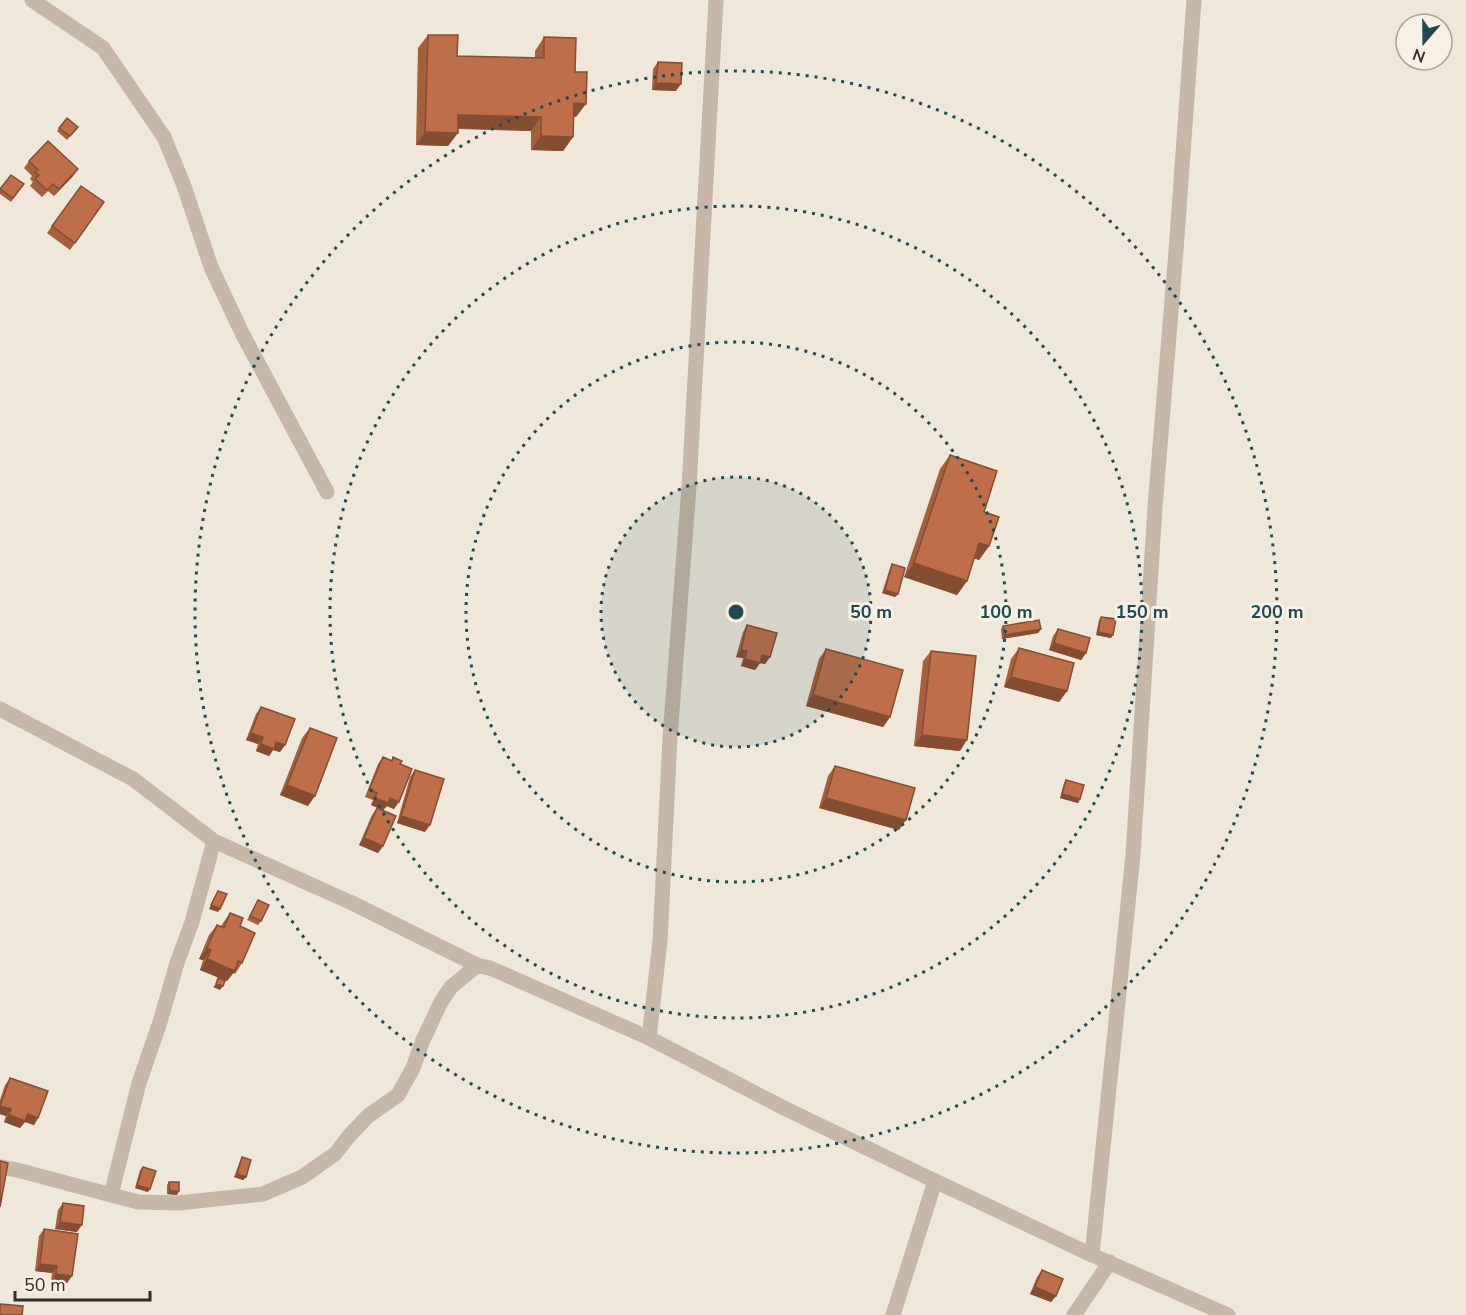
<svg xmlns="http://www.w3.org/2000/svg" width="1466" height="1315" font-family="'Nunito Sans',sans-serif">
	<style>
		.lines { fill: none; stroke-linecap: round; stroke-linejoin: round }
		.street { stroke: #c6b7a6; stroke-width: 15 }
		.wall { fill: #a35f3e }
		.shaded-wall { fill: #854d32 }
		.building { fill: #be6e48; stroke: #854d32; stroke-width: 1.5 }
		.ring { fill: none; stroke: #1f4a52; stroke-width: 3; stroke-dasharray: 3 6 }
		.centre { fill: #1f4a52; stroke: #f8f0e5; stroke-width: 3 }
		.ring-label { font-size: 18px; text-anchor: middle; font-weight: bold; fill: #1f4a52; stroke: #f8f0e5; stroke-width: 6; stroke-linejoin: round; paint-order: stroke }
	</style>
	<rect width="100%" height="100%" fill="#efe7d9"/>
	<g class="lines">
		<g class="street">
			<path d="M32,0L103,48L164,137L184,186L211,267L242,333L327,492"/>
			<path d="M0,709L133,779L214,841L352,903L479,966"/>
			<path d="M649,1038L660,941L670,738L689,487L716,0"/>
			<path d="M0,1167L17,1170L138,1202L179,1203L263,1194L302,1177L335,1154L349,1136L368,1116L398,1095L413,1068L423,1040L441,1002L451,987L474,968L479,966L490,968L649,1038L784,1108L935,1181L1092,1255L1228,1315"/>
			<path d="M111,1195L139,1083L160,1022L177,963L192,922L214,841"/>
			<path d="M1092,1255L1133,855L1155,507L1176,251L1194,0"/>
			<path d="M893,1315L935,1181"/>
			<path d="M1074,1315L1110,1262"/>
		</g>
	</g>
	<g class="wall">
		<path d="M428,35L457,56L535,58V51L544,37L575,72L576,117H573V137L563,151L531,150V131L458,129L448,146L416,145L418,48Z"/>
		<path d="M658,62L676,91L652,90L653,69Z"/>
		<path d="M67,118L78,127L67,140L57,131Z"/>
		<path d="M29,161L73,176L54,196L48,191L42,197L30,186L33,182L30,179L32,176L24,168Z"/>
		<path d="M24,184L11,202L0,194V189Z"/>
		<path d="M81,186L104,202L70,250L47,233Z"/>
		<path d="M950,455L984,512L989,546L979,560L974,558L967,581L957,595L904,577L940,469Z"/>
		<path d="M892,564L898,594L895,597L882,593L890,568Z"/>
		<path d="M1101,617L1111,638L1096,635L1099,620Z"/>
		<path d="M747,625L770,657L765,664L760,663L755,670L741,666L743,658L736,657L743,632Z"/>
		<path d="M1003,626L1041,629L1038,633L1002,639L1001,629Z"/>
		<path d="M1058,629L1086,653L1081,660L1049,650L1053,636Z"/>
		<path d="M1019,648L1067,691L1059,702L1004,687L1011,659Z"/>
		<path d="M826,649L890,717L883,727L806,706L819,659Z"/>
		<path d="M931,651L960,751L914,746L923,661Z"/>
		<path d="M261,707L285,745L280,752L273,750L269,756L256,751L258,744L246,740L256,714Z"/>
		<path d="M310,728L308,806L280,795L302,738Z"/>
		<path d="M383,757L391,761L393,757L400,764L394,809L387,806L383,810L371,805L373,800L365,797L378,764Z"/>
		<path d="M835,766L899,830L819,808L828,776Z"/>
		<path d="M415,770L425,832L397,823L410,777Z"/>
		<path d="M1066,780L1080,799L1078,803L1060,798L1064,783Z"/>
		<path d="M377,808L383,846L378,853L359,845L372,815Z"/>
		<path d="M258,900L261,921L258,925L247,920Z"/>
		<path d="M230,913L240,926L242,963L235,974L233,973L227,981L200,970L203,960L199,959L209,935L217,925L221,926Z"/>
		<path d="M10,1078L38,1118L34,1125L25,1122L20,1128L4,1122L6,1116L0,1114V1100L5,1085Z"/>
		<path d="M242,1157L246,1177L243,1180L234,1177L240,1161Z"/>
		<path d="M143,1167L148,1192L135,1188L140,1170Z"/>
		<path d="M169,1182L177,1195L167,1194V1185Z"/>
		<path d="M63,1203L77,1232L55,1229L58,1210Z"/>
		<path d="M44,1229L72,1276L67,1283L51,1281L52,1273L35,1271L39,1236Z"/>
		<path d="M1042,1270L1056,1296L1051,1302L1030,1294L1037,1277Z"/>
	</g>
	<g class="shaded-wall">
		<path d="M656,83L681,84L676,91L652,90Z"/>
		<path d="M574,103L586,104L576,117H564Z"/>
		<path d="M458,115L541,117L531,131L448,128Z"/>
		<path d="M425,132L458,133L448,146L416,145Z"/>
		<path d="M541,136L573,137L563,151L531,150Z"/>
		<path d="M78,169L73,176L54,196L59,189Z"/>
		<path d="M979,543L989,546L979,560L970,557Z"/>
		<path d="M914,563L967,581L957,595L904,577Z"/>
		<path d="M885,590L898,594L895,597L882,593Z"/>
		<path d="M1041,629L1038,633L1002,639L1005,635Z"/>
		<path d="M1098,632L1113,635L1111,638L1096,635Z"/>
		<path d="M1054,643L1086,653L1081,660L1049,650Z"/>
		<path d="M741,650L747,651L743,658L736,657Z"/>
		<path d="M762,655L770,657L765,664L757,662Z"/>
		<path d="M745,659L760,663L755,670L741,666Z"/>
		<path d="M1011,677L1067,691L1059,702L1004,687Z"/>
		<path d="M813,695L890,717L883,727L806,706Z"/>
		<path d="M251,733L263,737L258,744L246,740Z"/>
		<path d="M922,735L967,740L960,751L914,746Z"/>
		<path d="M276,742L285,745L280,752L273,750L269,756L256,751L261,744Z"/>
		<path d="M287,785L315,796L308,806L280,795Z"/>
		<path d="M1062,794L1080,799L1078,803L1060,798Z"/>
		<path d="M375,798H390L399,802L394,809L387,806L383,810L371,805Z"/>
		<path d="M826,798L906,820L899,830L819,808Z"/>
		<path d="M401,816L430,825L425,832L397,823Z"/>
		<path d="M364,838L383,846L378,853L359,845Z"/>
		<path d="M211,905L220,909L218,912L209,909Z"/>
		<path d="M207,948L211,950L203,960L199,959Z"/>
		<path d="M207,959L235,971L227,981L200,970Z"/>
		<path d="M216,984L223,986L220,990L213,987Z"/>
		<path d="M0,1106L11,1109L6,1116L0,1114Z"/>
		<path d="M28,1114L38,1118L34,1125L25,1122L20,1128L4,1122L9,1115Z"/>
		<path d="M237,1174L246,1177L243,1180L234,1177Z"/>
		<path d="M137,1185L150,1189L148,1192L135,1188Z"/>
		<path d="M170,1191H179L177,1195L167,1194Z"/>
		<path d="M60,1222L82,1225L77,1232L55,1229Z"/>
		<path d="M40,1264L57,1266L52,1273L35,1271Z"/>
		<path d="M56,1274L72,1276L67,1283L51,1281Z"/>
		<path d="M1035,1287L1056,1296L1051,1302L1030,1294Z"/>
	</g>
	<g class="building">
		<path d="M428,35H458L457,56L544,58V37L576,38L575,72H587L586,104L574,103L573,137L541,136V117L458,115V133L425,132Z"/>
		<path d="M658,62L682,63L681,84L656,83Z"/>
		<path d="M67,118L78,127L70,136L59,128Z"/>
		<path d="M48,141L78,169L59,189L53,184L47,190L35,179L39,175L35,172L38,170L29,161Z"/>
		<path d="M11,175L24,184L13,198L0,189Z"/>
		<path d="M81,186L104,202L75,243L52,226Z"/>
		<path d="M950,455L997,471L984,512L999,517L989,546L979,543L967,581L914,563Z"/>
		<path d="M892,564L905,568L898,594L885,590Z"/>
		<path d="M1101,617L1116,619L1113,635L1098,632Z"/>
		<path d="M1039,620L1041,629L1005,635L1003,626Z"/>
		<path d="M747,625L777,633L770,657L762,655L760,663L745,659L747,651L741,650Z"/>
		<path d="M1058,629L1090,638L1086,653L1054,643Z"/>
		<path d="M1019,648L1074,663L1067,691L1011,677Z"/>
		<path d="M826,649L903,670L890,717L813,695Z"/>
		<path d="M931,651L976,656L967,740L922,735Z"/>
		<path d="M261,707L295,719L285,745L276,742L274,749L261,744L263,737L251,733Z"/>
		<path d="M310,728L337,738L315,796L287,785Z"/>
		<path d="M383,757L392,761L393,757L402,761L400,764L412,769L399,802L390,798L388,803L375,798L377,793L369,790Z"/>
		<path d="M835,766L915,788L906,820L826,798Z"/>
		<path d="M415,770L444,779L430,825L401,816Z"/>
		<path d="M1066,780L1084,785L1080,799L1062,794Z"/>
		<path d="M377,808L396,816L383,846L364,838Z"/>
		<path d="M218,891L227,894L220,909L211,905Z"/>
		<path d="M258,900L269,905L261,921L250,916Z"/>
		<path d="M230,913L243,918L240,926L255,933L242,963L238,961L235,971L207,959L211,950L207,948L217,925L224,928Z"/>
		<path d="M218,978L225,981L223,986L216,984Z"/>
		<path d="M10,1078L48,1091L38,1118L28,1114L25,1121L9,1115L11,1109L0,1106Z"/>
		<path d="M242,1157L251,1160L246,1177L237,1174Z"/>
		<path d="M0,1161L8,1163L0,1207Z"/>
		<path d="M143,1167L156,1171L150,1189L137,1185Z"/>
		<path d="M169,1182H179V1191H170Z"/>
		<path d="M63,1203L84,1206L82,1225L60,1222Z"/>
		<path d="M44,1229L78,1234L72,1276L56,1274L57,1266L40,1264Z"/>
		<path d="M1042,1270L1063,1279L1056,1296L1035,1287Z"/>
		<path d="M0,1304L23,1306L22,1315H0Z"/>
	</g>
	<circle cx="736" cy="612" r="135" fill="#1f4a52" fill-opacity=".12"/>
	<g class="ring">
		<circle cx="736" cy="612" r="135"/>
		<circle cx="736" cy="612" r="270"/>
		<circle cx="736" cy="612" r="406"/>
		<circle cx="736" cy="612" r="541"/>
	</g>
	<circle cx="736" cy="612" r="9" class="centre"/>
	<g class="ring-label">
		<text x="871" y="618">50 m</text>
		<text x="1006" y="618">100 m</text>
		<text x="1142" y="618">150 m</text>
		<text x="1277" y="618">200 m</text>
	</g>
	<g transform="translate(1424 42) rotate(200)"><circle r="28" fill="#f8f0e5" stroke="#a9a199" stroke-width="1.5"/>
	<path d="M0-4.5L10 22L0 15L-10 22Z" fill="#1f4a52"/>
	<text y="-9" font-size="16" font-weight="bold" text-anchor="middle" fill="#332b26">N</text>
	</g>
	<path d="M15 1291v9h135v-9" fill="none" stroke="#332b26" stroke-width="3"/>
	<text x="24" y="1291" font-size="18" fill="#332b26" stroke="#f8f0e5" stroke-width="4.5" paint-order="stroke">50 m</text>
</svg>
